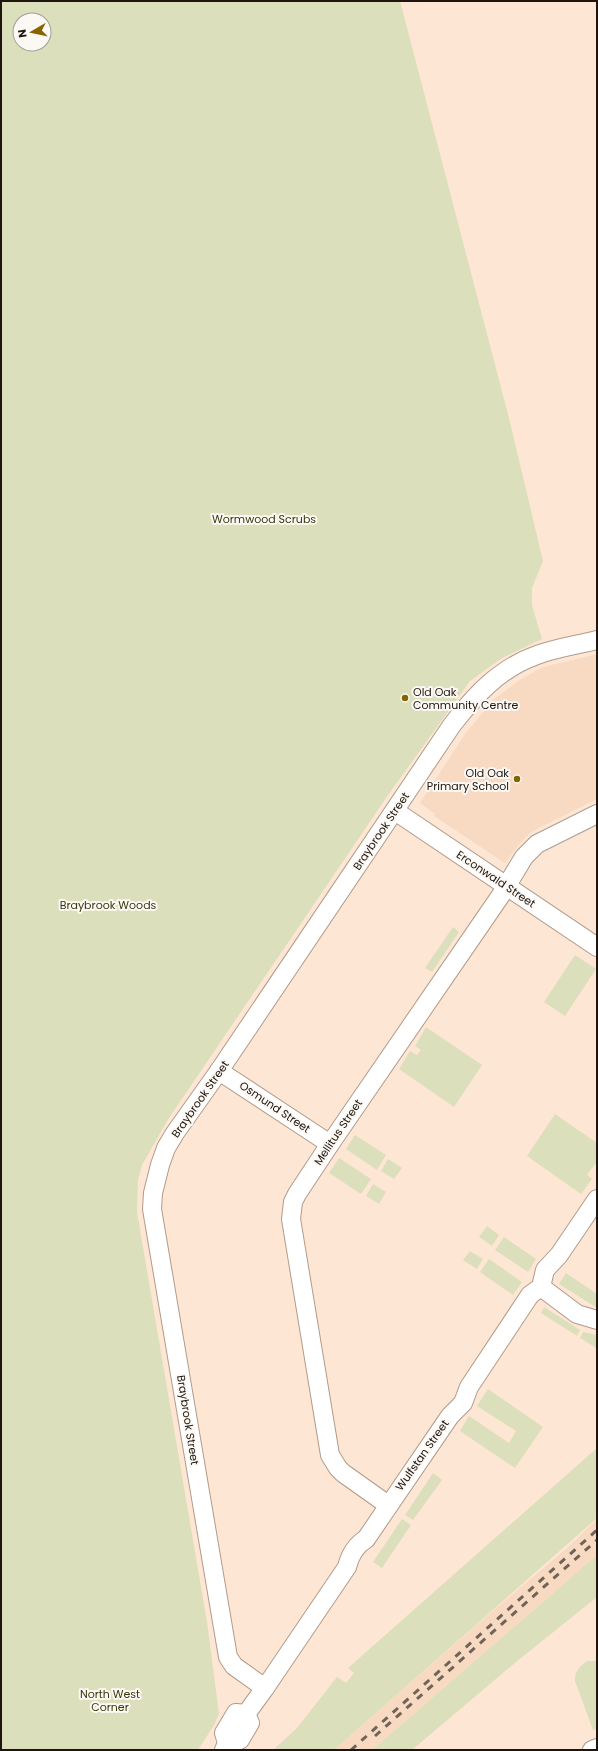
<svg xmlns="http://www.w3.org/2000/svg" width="598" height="1751" font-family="Poppins,sans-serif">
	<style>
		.built { fill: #f8dac2 }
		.green { fill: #dcdfbb; fill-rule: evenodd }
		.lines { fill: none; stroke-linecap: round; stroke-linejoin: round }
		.minor-casing { stroke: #b19b89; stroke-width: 20 }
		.minor { stroke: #fff; stroke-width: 18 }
		.rail { stroke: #706357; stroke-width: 3; stroke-dasharray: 7 7; stroke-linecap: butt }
		.poi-dot { fill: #866500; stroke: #fcf8f4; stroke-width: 1.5 }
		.labels { text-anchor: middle; stroke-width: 4; stroke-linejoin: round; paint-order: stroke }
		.park-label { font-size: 11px; fill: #36380b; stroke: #fcf8f4 }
		.poi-label { font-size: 11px; fill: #1d150e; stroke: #fcf8f4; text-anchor: start }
		.street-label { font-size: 11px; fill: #1d150e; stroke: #fcf8f4 }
	</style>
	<rect width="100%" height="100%" fill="#fee6d4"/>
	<g class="built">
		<path d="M597,654V799L531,832L520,843L505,863L434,816L435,814L420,803L465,734L494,699L521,679L543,667Z"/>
		<path d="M597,1519V1555L372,1750H334L489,1614L567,1548Z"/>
	</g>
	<g class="green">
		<path d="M1,1H400L509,418L543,561L532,588V605L542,639L502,658L470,681L386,798L169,1118L142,1165L138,1180L137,1212L207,1622L219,1714L214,1725L198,1750H1ZM20,20H44V44H20Z"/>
		<path d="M453,927L459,932L432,972L425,968Z"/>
		<path d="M575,955L596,969L565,1016L544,1002Z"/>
		<path d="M426,1027L482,1065L454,1107L399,1069L410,1051L417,1055L421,1050L415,1046Z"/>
		<path d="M555,1114L597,1143V1165L595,1164L587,1175L592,1179L581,1194L527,1156Z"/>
		<path d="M355,1135L386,1155L377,1170L346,1149Z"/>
		<path d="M339,1158L371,1179L361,1194L329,1173Z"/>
		<path d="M388,1159L402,1168L394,1179L381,1171Z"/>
		<path d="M373,1184L386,1192L379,1204L366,1196Z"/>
		<path d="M487,1226L499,1235L492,1246L479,1237Z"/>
		<path d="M504,1237L536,1259L528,1272L495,1250Z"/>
		<path d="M470,1251L483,1259L477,1269L463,1260Z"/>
		<path d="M489,1259L522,1282L513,1295L480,1272Z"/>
		<path d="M566,1273L597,1294V1308L559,1284Z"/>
		<path d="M544,1307L580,1330L577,1336L541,1313Z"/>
		<path d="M583,1332L597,1335L596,1348L580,1338Z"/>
		<path d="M488,1389L543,1427L515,1468L460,1431L469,1416L509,1443L516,1431L477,1406Z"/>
		<path d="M597,1448V1518L334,1750H273L297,1728L337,1677L346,1683L354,1673L348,1668Z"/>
		<path d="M433,1473L442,1480L413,1520L405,1515Z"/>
		<path d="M402,1519L411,1525L382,1568L373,1562Z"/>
		<path d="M597,1555V1597L516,1662L412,1750H372Z"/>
		<path d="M587,1661H597V1729L593,1730L575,1681C574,1672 580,1666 587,1661Z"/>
	</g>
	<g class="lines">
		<g class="minor-casing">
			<g id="minor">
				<path d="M395,811L597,947"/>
				<path d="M219,1071L330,1144"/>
				<path d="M541,1287L577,1314L597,1320"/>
				<path d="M388,1505L343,1473L338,1468L330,1455L291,1219L293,1202L297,1194L330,1144L501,895L524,857L537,844L597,814"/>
				<path d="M265,1688L234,1666L228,1657L152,1209L153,1193L160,1165L166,1148L175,1133L219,1071L452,725C475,695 500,668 537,655C556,648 577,645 597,640"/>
				<path d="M246,1714L265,1688L347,1567C350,1555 356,1545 366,1539L450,1416L463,1403L469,1387L530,1295L541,1287L545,1270L559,1255L597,1199"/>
				<path d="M227,1743L240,1740L250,1723L246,1714"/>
				<path d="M224,1750L227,1743L224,1733L236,1713L246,1714"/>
				<path d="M592,1750L597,1748"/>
			</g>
		</g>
		<use href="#minor" class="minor"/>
		<g class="rail">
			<path d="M375,1736L597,1540"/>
			<path d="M351,1750L597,1530"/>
		</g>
	</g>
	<g class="poi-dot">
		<circle cx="405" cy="698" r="4"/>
		<circle cx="517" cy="779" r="4"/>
	</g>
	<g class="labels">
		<g class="park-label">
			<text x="264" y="523">Wormwood Scrubs</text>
			<text x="108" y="909">Braybrook Woods</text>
			<text x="110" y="1698">North West<tspan x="110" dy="13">Corner</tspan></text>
		</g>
		<g class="poi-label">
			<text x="413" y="696">Old Oak<tspan x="413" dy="13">Community Centre</tspan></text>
			<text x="509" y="777" text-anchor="end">Old Oak<tspan x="509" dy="13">Primary School</tspan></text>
		</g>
		<g class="street-label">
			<text transform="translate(381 831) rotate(-56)" y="4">Braybrook Street</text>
			<text transform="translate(496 879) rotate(34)" y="4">Erconwald Street</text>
			<text transform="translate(200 1099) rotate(-55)" y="4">Braybrook Street</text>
			<text transform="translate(275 1107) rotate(34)" y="4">Osmund Street</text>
			<text transform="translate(338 1132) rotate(-56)" y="4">Mellitus Street</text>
			<text transform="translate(188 1420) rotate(81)" y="4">Braybrook Street</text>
			<text transform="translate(422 1455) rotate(-55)" y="4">Wulfstan Street</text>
		</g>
	</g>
	<rect width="598" height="1751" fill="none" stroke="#1d150e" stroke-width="4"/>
	<g transform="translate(32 32) rotate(261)"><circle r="19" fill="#fcf8f4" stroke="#a39d98"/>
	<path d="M0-3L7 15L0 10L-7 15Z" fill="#866500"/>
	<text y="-6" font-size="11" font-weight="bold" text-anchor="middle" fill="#1d150e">N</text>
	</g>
</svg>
